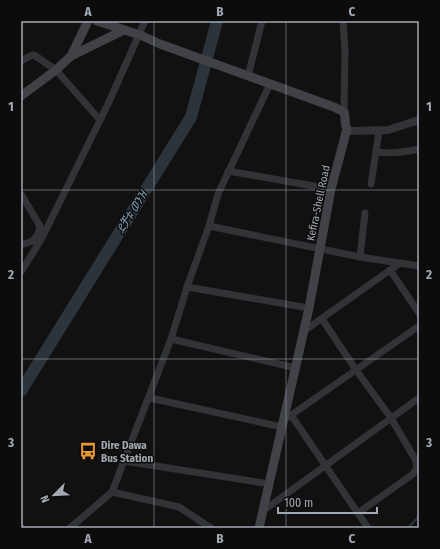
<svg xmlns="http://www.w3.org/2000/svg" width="440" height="549" font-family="'Fira Sans Condensed','Noto Sans Ethiopic',sans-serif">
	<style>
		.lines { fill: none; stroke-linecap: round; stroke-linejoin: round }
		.stream { stroke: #2b343a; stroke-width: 2 }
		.river { stroke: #2b343a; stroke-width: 12 }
		.minor { stroke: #323337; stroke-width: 7 }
		.tertiary { stroke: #323337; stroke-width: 8 }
		.secondary { stroke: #404247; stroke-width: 9 }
		.grid { fill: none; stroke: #a2a9b2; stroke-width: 1; stroke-opacity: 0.55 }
		.labels { text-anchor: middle; stroke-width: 3; stroke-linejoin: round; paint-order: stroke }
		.street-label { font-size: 11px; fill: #a2a9b2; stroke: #0c0c0d }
		.poi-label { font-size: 11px; font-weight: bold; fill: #a2a9b2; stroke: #0c0c0d; text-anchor: start }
		.water-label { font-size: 12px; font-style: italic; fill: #7a9aac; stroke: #0c0c0d }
		.neatline { fill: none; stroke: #a2a9b2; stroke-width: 1.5 }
		.grid-label { font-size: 13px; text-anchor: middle; font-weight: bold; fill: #a2a9b2 }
	</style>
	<rect width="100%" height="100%" fill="#111112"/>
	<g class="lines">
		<path class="stream" d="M408,528L419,516"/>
		<path class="river" d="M21,391L191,117L217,21"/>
		<g class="minor">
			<path d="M343,21L345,50L344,112"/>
			<path d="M21,61L30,56L34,55L56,70L100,120"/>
			<path d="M248,76L262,21"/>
			<path d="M377,152C392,154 404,152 419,149"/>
			<path d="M228,171L331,189"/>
			<path d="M371,184L379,131"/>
			<path d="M21,194L40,226L38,234L33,241"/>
			<path d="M209,226L360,257L419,266"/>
			<path d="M21,245L36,240"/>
			<path d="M360,257L365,213"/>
			<path d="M390,270L419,313"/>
			<path d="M21,272L42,238L108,104L145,21"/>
			<path d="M187,287L309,308"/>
			<path d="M322,319L356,370L391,418L415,459L417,467L413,474L358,513"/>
			<path d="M304,331L400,263"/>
			<path d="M171,339L296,368"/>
			<path d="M150,398L282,427"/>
			<path d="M291,415L368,528"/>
			<path d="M284,420L419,326"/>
			<path d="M124,461L270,484"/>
			<path d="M112,492L179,507L211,528"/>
			<path d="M264,510L419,398"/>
			<path d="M21,527L22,528"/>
			<path d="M70,528L112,492L171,339L187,287L209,226L218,194L270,84"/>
		</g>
		<path class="tertiary" d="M347,129L350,131L388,130L419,120"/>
		<g class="secondary">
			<path d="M97,21L140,35L160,44L334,107L344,112C346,118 344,124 347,129L331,189L309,308L259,528"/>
			<path d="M71,56L88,21"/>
			<path d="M21,96L56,70L71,56L124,30"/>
		</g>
	</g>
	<path class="grid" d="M154,21V528M286,21V528M21,190H419M21,359H419"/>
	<defs>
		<g id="bus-bare" transform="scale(1.38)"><path d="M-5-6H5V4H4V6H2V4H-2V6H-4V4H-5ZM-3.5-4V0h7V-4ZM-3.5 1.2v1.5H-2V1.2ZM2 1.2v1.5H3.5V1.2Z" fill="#e89732" stroke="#0c0c0d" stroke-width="2.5" paint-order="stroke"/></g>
	</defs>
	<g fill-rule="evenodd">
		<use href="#bus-bare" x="88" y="451"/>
	</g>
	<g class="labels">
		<g class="street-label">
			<text transform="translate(318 203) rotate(-78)" y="4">Kefira-Shell Road</text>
		</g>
		<g class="poi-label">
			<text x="101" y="449">Dire Dawa<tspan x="101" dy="13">Bus Station</tspan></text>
		</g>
		<g class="water-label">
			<text transform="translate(132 212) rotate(-58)" y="4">ደቻቱ ወንዝ</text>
		</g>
	</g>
	<rect width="440" height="549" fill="none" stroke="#0c0c0d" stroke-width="44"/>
	<g transform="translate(54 495) rotate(246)" stroke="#0c0c0d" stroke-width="3" paint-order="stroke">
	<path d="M0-3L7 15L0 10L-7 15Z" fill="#a2a9b2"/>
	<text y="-6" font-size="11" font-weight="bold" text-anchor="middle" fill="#a2a9b2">N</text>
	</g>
	<path d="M278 507v6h99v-6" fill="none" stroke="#a2a9b2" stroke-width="2"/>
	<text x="284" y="507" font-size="12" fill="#a2a9b2" stroke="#0c0c0d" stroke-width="3" paint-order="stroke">100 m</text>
	<rect x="22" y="22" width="396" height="505" class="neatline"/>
	<g class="grid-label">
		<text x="88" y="16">A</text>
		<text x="220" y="16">B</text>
		<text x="352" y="16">C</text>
		<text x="11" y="111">1</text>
		<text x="429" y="111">1</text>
		<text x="11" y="279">2</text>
		<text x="429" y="279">2</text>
		<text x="11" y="447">3</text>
		<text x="429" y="447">3</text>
		<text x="88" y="543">A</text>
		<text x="220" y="543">B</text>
		<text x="352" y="543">C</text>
	</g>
</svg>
